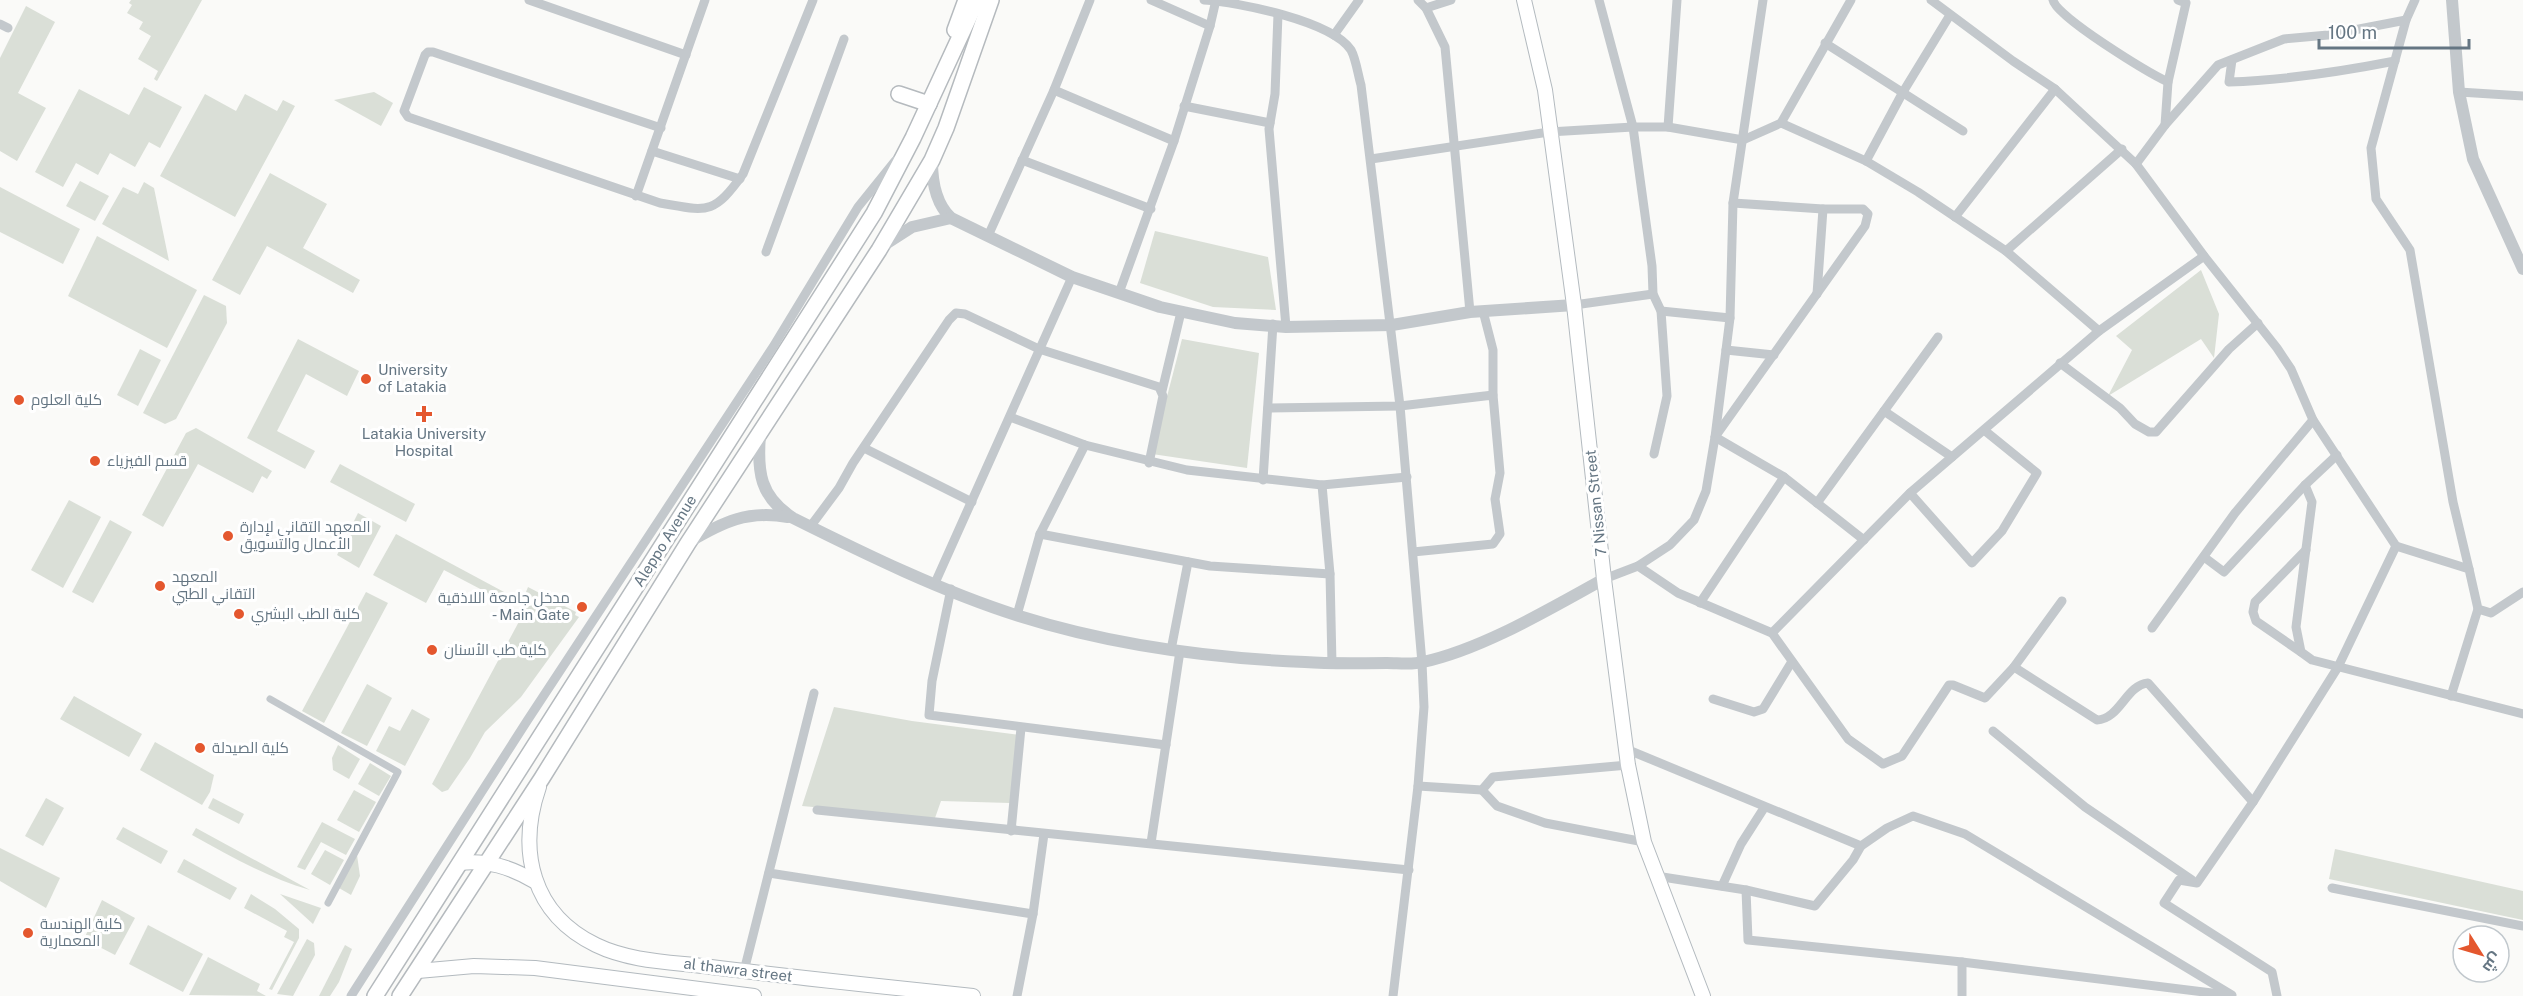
<svg xmlns="http://www.w3.org/2000/svg" width="2523" height="996" font-family="'Public Sans',Cairo,sans-serif">
	<style>
		.green { fill: #dadfd7 }
		.lines { fill: none; stroke-linecap: round; stroke-linejoin: round }
		.secondary-casing { stroke: #b3babf; stroke-width: 16 }
		.primary-casing { stroke: #b5babe; stroke-width: 18 }
		.pedestrian { stroke: #c3c8cc; stroke-width: 7 }
		.minor { stroke: #c3c8cc; stroke-width: 9 }
		.tertiary { stroke: #c3c8cc; stroke-width: 12 }
		.secondary { stroke: #fff; stroke-width: 14 }
		.primary { stroke: #fff; stroke-width: 15 }
		.poi-dot { fill: #e4572e; stroke: #fff; stroke-width: 2 }
		.labels { text-anchor: middle; stroke-width: 6; stroke-linejoin: round; paint-order: stroke }
		.poi-label { font-size: 15px; fill: #657683; stroke: #fff; text-anchor: start }
		.street-label { font-size: 15px; fill: #657683; stroke: #fff }
	</style>
	<rect width="100%" height="100%" fill="#fafaf8"/>
	<g class="green">
		<path d="M131,0H202L157,81L154,79L158,71L138,59L151,36L139,29L143,22L127,13L132,5L129,3Z"/>
		<path d="M26,6L55,22L18,93L46,108L17,161L0,151V58Z"/>
		<path d="M144,87L182,107L160,148L149,142L135,167L110,153L98,175L76,163L63,187L35,172L79,89L129,115Z"/>
		<path d="M374,92L393,103L381,126L334,100Z"/>
		<path d="M205,94L236,111L245,94L277,111L283,100L295,106L235,217L160,176Z"/>
		<path d="M270,173L327,204L303,248L360,280L353,293L267,246L240,295L212,280Z"/>
		<path d="M80,181L109,196L95,221L66,206Z"/>
		<path d="M144,182L154,188L169,261L102,224L123,187L138,194Z"/>
		<path d="M0,187L80,229L63,264L0,232Z"/>
		<path d="M1155,231L1268,257L1276,310L1213,307L1140,283Z"/>
		<path d="M97,236L197,290L167,348L68,296Z"/>
		<path d="M2201,270L2219,314L2214,358L2201,339L2108,396L2132,350L2116,336Z"/>
		<path d="M204,295L226,306L227,323L176,419L165,424L143,413Z"/>
		<path d="M298,339L359,371L347,396L306,374L277,431L315,451L305,469L247,438Z"/>
		<path d="M1182,339L1259,353L1247,468L1152,454Z"/>
		<path d="M140,349L161,360L138,406L117,395Z"/>
		<path d="M196,428L272,471L267,479L262,476L253,493L198,464L163,527L142,515L186,433Z"/>
		<path d="M340,464L415,504L406,522L330,482Z"/>
		<path d="M69,500L101,517L63,588L31,570Z"/>
		<path d="M358,513L381,526L359,568L337,555Z"/>
		<path d="M110,520L132,532L93,603L72,592Z"/>
		<path d="M396,534L504,592L507,603L444,570L426,603L373,575Z"/>
		<path d="M528,587L576,612L575,615L579,617L521,697L485,732L470,758L448,790L442,792L432,784L530,601L524,597Z"/>
		<path d="M366,592L388,603L324,723L302,711Z"/>
		<path d="M367,684L392,698L367,746L341,733Z"/>
		<path d="M74,696L142,734L129,757L60,719Z"/>
		<path d="M834,707L912,721L1020,735L1010,803L941,801L935,818L802,806Z"/>
		<path d="M412,709L430,719L405,766L376,751L389,726L400,731Z"/>
		<path d="M155,742L214,775L210,792L202,805L140,770Z"/>
		<path d="M338,745L360,759L349,779L333,770L332,758Z"/>
		<path d="M370,763L391,776L379,796L358,784Z"/>
		<path d="M354,790L376,802L359,832L337,820Z"/>
		<path d="M46,798L64,808L43,846L25,836Z"/>
		<path d="M213,798L244,814L239,824L208,808Z"/>
		<path d="M322,822L355,839L346,855L321,842L305,870L297,867Z"/>
		<path d="M123,827L168,851L161,864L116,839Z"/>
		<path d="M196,828L310,890C268,878 230,856 192,835Z"/>
		<path d="M0,848L60,878L46,908L0,881Z"/>
		<path d="M2335,849L2523,891V920L2329,879Z"/>
		<path d="M325,850L344,860L330,885L311,874Z"/>
		<path d="M357,855L360,876L351,895L339,888Z"/>
		<path d="M184,859L237,888L230,900L177,872Z"/>
		<path d="M251,894L275,909L299,929V938L272,990L269,989L294,942L284,937L287,931L244,908Z"/>
		<path d="M280,894L321,908L313,924Z"/>
		<path d="M102,900L135,918L115,955L84,939Z"/>
		<path d="M148,925L203,954L183,992L129,964Z"/>
		<path d="M307,939L314,943L315,955L293,996L277,994Z"/>
		<path d="M345,945L352,949L339,982L330,996H319Z"/>
		<path d="M208,957L260,984L257,991L266,996L189,995Z"/>
	</g>
	<g class="lines">
		<g class="secondary-casing">
			<g id="secondary">
				<path d="M1524,0L1545,90L1574,305L1604,579L1628,765L1644,842L1703,996"/>
				<path d="M539,787C517,851 532,914 596,945C631,962 673,962 711,967C799,978 886,987 973,996"/>
				<path d="M460,863C488,860 510,867 534,881"/>
				<path d="M418,971L474,966L535,968L754,996"/>
			</g>
		</g>
		<g class="primary-casing">
			<g id="primary">
				<path d="M955,30L966,0"/>
				<path d="M899,94L929,104"/>
				<path d="M375,996L874,213L913,138L977,0"/>
				<path d="M400,996L542,778L688,543L879,250L932,160L946,128L991,0"/>
			</g>
		</g>
		<path class="pedestrian" d="M270,699L398,772L328,903"/>
		<g class="minor">
			<path d="M529,0L686,55"/>
			<path d="M1151,0L1210,26"/>
			<path d="M1204,0C1238,2 1332,21 1351,50C1356,59 1358,75 1361,85L1400,406L1422,663L1424,707L1418,786L1393,996"/>
			<path d="M1418,0L1426,8L1445,47L1470,312"/>
			<path d="M1599,0L1633,127L1652,266L1653,294L1661,311L1667,396L1654,454"/>
			<path d="M1931,0L2013,61L2055,89L2136,164L2204,256L2277,348L2291,369L2313,420L2396,546L2338,667L2253,802L2197,883L2179,880L2164,903L2272,972L2277,996"/>
			<path d="M2053,0C2056,17 2149,73 2168,82"/>
			<path d="M2415,0L2406,20L2371,148L2376,199L2410,250L2453,502L2469,569"/>
			<path d="M1426,8L1451,0"/>
			<path d="M1278,14L1275,94L1269,129L1286,327"/>
			<path d="M0,24L8,28"/>
			<path d="M1334,35L1359,0"/>
			<path d="M1825,43L1963,131"/>
			<path d="M2232,60L2229,82C2286,80 2339,72 2395,61"/>
			<path d="M1054,90L1174,141"/>
			<path d="M2459,92L2523,96"/>
			<path d="M1184,106L1270,123"/>
			<path d="M1781,123L1866,161L1918,192L2006,251L2099,331"/>
			<path d="M2165,125L2168,82L2186,3L2178,0"/>
			<path d="M1668,127L1677,0"/>
			<path d="M661,128L433,52H428L425,55L404,111L408,117L660,203C707,211 713,216 743,174L813,0"/>
			<path d="M652,151L740,179"/>
			<path d="M1371,159L1549,132L1633,127H1668L1743,140L1781,123L1851,0"/>
			<path d="M1022,160L1151,209"/>
			<path d="M1866,161L1903,92L1950,15"/>
			<path d="M2136,164L2165,125L2218,65L2284,39L2328,35L2406,20"/>
			<path d="M636,196L705,0"/>
			<path d="M1733,203L1823,209H1863L1868,214L1865,226L1715,437L1784,477L1864,540"/>
			<path d="M1955,217L2055,89"/>
			<path d="M988,236L1054,90L1090,0"/>
			<path d="M2006,251L2122,149"/>
			<path d="M766,252L844,39"/>
			<path d="M1119,293L1174,141L1210,26L1216,0"/>
			<path d="M1817,294L1823,209"/>
			<path d="M1574,305L1653,294"/>
			<path d="M1483,311L1493,350V395"/>
			<path d="M1661,311L1730,318"/>
			<path d="M1726,350L1774,355"/>
			<path d="M2060,363L2120,408L2135,424L2149,432H2156L2229,349L2258,323"/>
			<path d="M1162,391L1181,312"/>
			<path d="M1268,408L1400,406L1493,395L1500,473L1495,499L1500,534L1493,544L1413,552"/>
			<path d="M1884,411L1952,457"/>
			<path d="M1010,417L1085,445L1187,470L1322,485L1407,477"/>
			<path d="M864,448L972,502"/>
			<path d="M1263,480L1273,324"/>
			<path d="M1322,485L1330,574L1332,664"/>
			<path d="M2305,485L2312,502L2296,627L2301,652L2312,660L2523,714"/>
			<path d="M1910,493L1972,563L2002,531L2037,473L1984,430"/>
			<path d="M1817,503L1938,337"/>
			<path d="M810,527L839,488L853,463L949,320L956,313L965,314L1039,349L1159,387L1163,396L1149,463"/>
			<path d="M1040,534L1210,566L1330,574"/>
			<path d="M2396,546L2469,569L2478,609L2491,613L2523,592"/>
			<path d="M2204,557L2224,572L2305,485L2337,455"/>
			<path d="M1638,566L1678,593L1772,633L1910,493L2099,331L2204,256"/>
			<path d="M1604,579L1638,566L1670,545L1694,520L1706,491L1715,437L1730,318L1733,203L1763,0"/>
			<path d="M935,583L1072,277"/>
			<path d="M951,589L932,681L929,715L1166,745"/>
			<path d="M1700,603L1784,477"/>
			<path d="M1017,615L1040,534L1085,445"/>
			<path d="M2152,628L2235,513L2313,420"/>
			<path d="M1772,633L1848,739L1883,764L1902,756L1949,685H1953L1985,698L2014,667L2097,720C2120,719 2126,685 2148,683L2253,802"/>
			<path d="M1171,650L1188,562"/>
			<path d="M2301,652L2256,621L2253,612L2255,602L2306,550"/>
			<path d="M2014,667L2062,601"/>
			<path d="M2451,696L2478,609"/>
			<path d="M1713,699L1754,712L1763,709L1791,663"/>
			<path d="M1993,731L2085,807L2192,880"/>
			<path d="M1626,749L1861,846"/>
			<path d="M1418,786L1482,790L1493,777L1628,765"/>
			<path d="M1482,790L1497,806L1545,823L1644,842"/>
			<path d="M817,810L1409,870"/>
			<path d="M1011,831L1021,728"/>
			<path d="M1151,843L1180,651"/>
			<path d="M769,873L1033,914"/>
			<path d="M1656,876L1746,890L1815,906L1853,860L1861,846L1887,828L1913,816L1965,834L2232,995"/>
			<path d="M1722,886L1741,844L1764,808"/>
			<path d="M2332,888L2523,926"/>
			<path d="M1746,890L1748,940L1962,962L2228,995"/>
			<path d="M744,971L814,693"/>
			<path d="M351,996L527,721L773,347L858,207L895,161"/>
			<path d="M1017,996L1033,914L1044,834"/>
			<path d="M1962,996V962"/>
		</g>
		<g class="tertiary">
			<path d="M2452,0L2459,92L2473,159L2523,269"/>
			<path d="M932,161C932,181 936,204 951,218L1072,277L1160,307L1235,323L1286,327L1392,325L1470,312L1574,305"/>
			<path d="M884,245L912,227L951,218"/>
			<path d="M760,435C757,472 760,497 793,518C865,554 943,592 1019,616C1111,645 1208,658 1305,662C1332,664 1359,663 1387,663C1398,663 1412,665 1423,662C1483,649 1551,608 1604,579"/>
			<path d="M689,542C723,522 747,510 788,517"/>
		</g>
		<use href="#secondary" class="secondary"/>
		<use href="#primary" class="primary"/>
	</g>
	<g class="poi-dot">
		<circle cx="366" cy="379" r="6"/>
		<circle cx="19" cy="400" r="6"/>
		<path d="M421 405h6v6h6v6h-6v6h-6v-6h-6v-6h6z"/>
		<circle cx="95" cy="461" r="6"/>
		<circle cx="228" cy="536" r="6"/>
		<circle cx="160" cy="586" r="6"/>
		<circle cx="582" cy="607" r="6"/>
		<circle cx="239" cy="614" r="6"/>
		<circle cx="432" cy="650" r="6"/>
		<circle cx="200" cy="748" r="6"/>
		<circle cx="28" cy="933" r="6"/>
	</g>
	<g class="labels">
		<g class="poi-label">
			<text x="378" y="375">University<tspan x="378" dy="17">of Latakia</tspan></text>
			<text x="31" y="405">كلية العلوم</text>
			<text x="424" y="439" text-anchor="middle">Latakia University<tspan x="424" dy="17">Hospital</tspan></text>
			<text x="107" y="466">قسم الفيزياء</text>
			<text x="240" y="532">المعهد التقاني لإدارة<tspan x="240" dy="17">الأعمال والتسويق</tspan></text>
			<text x="172" y="582">المعهد<tspan x="172" dy="17">التقاني الطبي</tspan></text>
			<text x="570" y="603" text-anchor="end">مدخل جامعة اللاذقية<tspan x="570" dy="17">- Main Gate</tspan></text>
			<text x="251" y="619">كلية الطب البشري</text>
			<text x="444" y="655">كلية طب الأسنان</text>
			<text x="212" y="753">كلية الصيدلة</text>
			<text x="40" y="929">كلية الهندسة<tspan x="40" dy="17">المعمارية</tspan></text>
		</g>
		<g class="street-label">
			<text transform="translate(1596 503) rotate(-96)" y="5">7 Nissan Street</text>
			<text transform="translate(665 541) rotate(-58)" y="5">Aleppo Avenue</text>
			<text transform="translate(738 970) rotate(7)" y="5">al thawra street</text>
		</g>
	</g>
	<g transform="translate(2481 954) rotate(127)"><circle r="28" fill="#ffffff" stroke="#c1c8cd" stroke-width="1.5"/>
	<path d="M0-4.5L10 22L0 15L-10 22Z" fill="#e4572e"/>
	<text y="-9" font-size="16" font-weight="bold" text-anchor="middle" fill="#657683">ش</text>
	</g>
	<path d="M2319 39v9h150v-9" fill="none" stroke="#657683" stroke-width="3"/>
	<text x="2328" y="39" font-size="18" fill="#657683" stroke="#ffffff" stroke-width="4.5" paint-order="stroke">100 m</text>
</svg>
